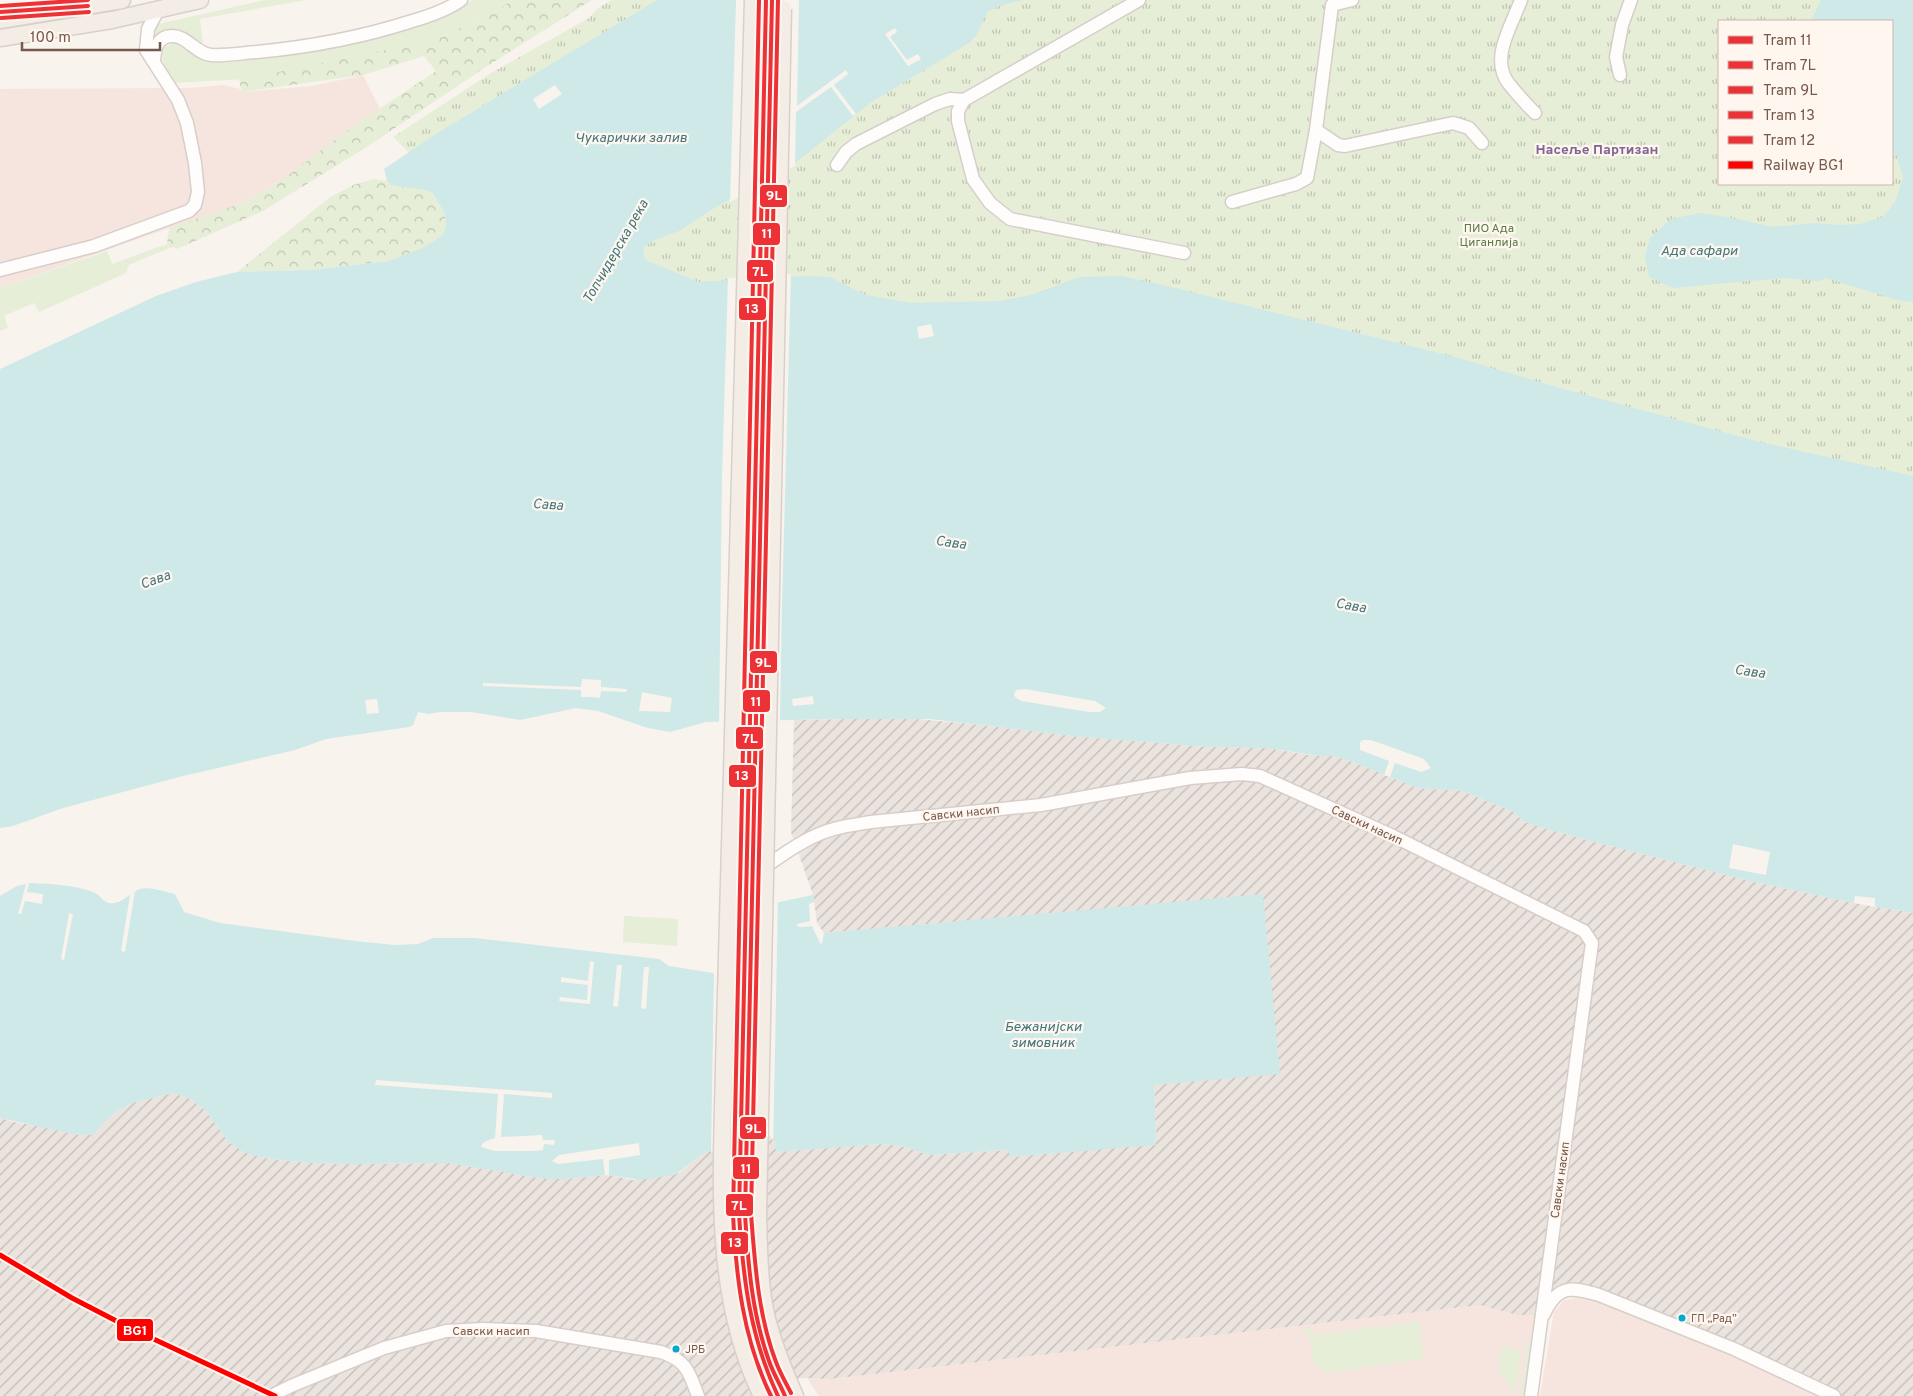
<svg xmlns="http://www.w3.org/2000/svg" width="1913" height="1396" font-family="Overpass,sans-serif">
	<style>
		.commercial { fill: #f5e5de }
		.industrial { fill: url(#industrial-furrows) }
		.grass { fill: #e6eed8 }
		.forest { fill: url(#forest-crowns) }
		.park { fill: url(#park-tufts); fill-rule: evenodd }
		.water { fill: #cfe8e8 }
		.pier { fill: #f8f3ed }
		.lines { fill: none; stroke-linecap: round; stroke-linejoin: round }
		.minor-casing { stroke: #d7ceca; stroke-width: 15 }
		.major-casing { stroke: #d9d0cb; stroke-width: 19 }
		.minor { stroke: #fefdfc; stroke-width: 12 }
		.major { stroke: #f3ede6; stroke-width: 16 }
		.major-bridge-casing { stroke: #d9d0cb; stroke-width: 19; stroke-linecap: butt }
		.major-bridge { stroke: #f3ede6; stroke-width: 16 }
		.rail-1-casing { stroke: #fff7ef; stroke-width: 9 }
		.rail-1 { stroke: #f00; stroke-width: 5 }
		.tram-1-casing { stroke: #fff7ef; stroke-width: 8 }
		.tram-2-casing { stroke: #fff7ef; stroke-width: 8 }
		.tram-3-casing { stroke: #fff7ef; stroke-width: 8 }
		.tram-4-casing { stroke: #fff7ef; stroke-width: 8 }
		.tram-5-casing { stroke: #fff7ef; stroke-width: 8 }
		.tram-1 { stroke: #ed3237; stroke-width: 4 }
		.tram-2 { stroke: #ed3237; stroke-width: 4 }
		.tram-3 { stroke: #ed3237; stroke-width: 4 }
		.tram-4 { stroke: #ed3237; stroke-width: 4 }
		.tram-5 { stroke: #ed3237; stroke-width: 4 }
		.bus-dot { fill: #00a9ce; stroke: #fff7ef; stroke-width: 2 }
		.labels { text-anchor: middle; stroke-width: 4.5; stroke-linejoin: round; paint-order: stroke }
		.bus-label { font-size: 11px; fill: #77584c; stroke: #fff7ef; text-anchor: start }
		.park-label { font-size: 12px; fill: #597c44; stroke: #fff7ef }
		.street-label { font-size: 12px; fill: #77584c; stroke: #fff7ef }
		.water-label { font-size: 14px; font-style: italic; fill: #40767c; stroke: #fff7ef }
		.neighbourhood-label { font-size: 14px; font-weight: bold; fill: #7f6593; stroke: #fff7ef }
		.line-badge { stroke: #fff7ef; stroke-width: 2 }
		.badge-label { font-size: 14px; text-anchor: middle; font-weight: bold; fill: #fff }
	</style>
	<defs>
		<pattern id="industrial-furrows" width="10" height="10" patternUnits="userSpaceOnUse" patternTransform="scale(1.25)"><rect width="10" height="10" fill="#ebe3de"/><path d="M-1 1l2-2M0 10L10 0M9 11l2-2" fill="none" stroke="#c3bbb6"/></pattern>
		<pattern id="forest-crowns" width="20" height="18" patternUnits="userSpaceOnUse" patternTransform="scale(1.25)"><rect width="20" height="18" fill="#e6eed8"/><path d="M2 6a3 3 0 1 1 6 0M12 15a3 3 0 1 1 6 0" fill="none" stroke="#bfc4b1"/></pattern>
		<pattern id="park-tufts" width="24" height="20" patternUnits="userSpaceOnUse" patternTransform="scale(1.25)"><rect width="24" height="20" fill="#e6eed8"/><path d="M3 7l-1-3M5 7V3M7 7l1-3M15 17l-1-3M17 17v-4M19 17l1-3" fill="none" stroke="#bfc4b1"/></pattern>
	</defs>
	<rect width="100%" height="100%" fill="#f8f3ed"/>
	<g class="commercial">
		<path d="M363,75L380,109L289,175L262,192L242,203L173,227V230L170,231L169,228L0,288V89L189,88L223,85L240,89L242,92L312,86Z"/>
		<path d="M1583,1297L1628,1310L1827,1396H1540L1554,1312L1564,1300Z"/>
		<path d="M1480,1305L1517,1315H1540L1527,1396H819L807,1378L830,1379Z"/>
	</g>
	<path class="industrial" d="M905,718L971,724L1072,736L1206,747L1267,748L1308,755L1333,756L1353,762L1417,788L1462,791L1514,812L1524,822L1579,838L1750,881L1854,903L1913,913V1396H1842L1578,1285L1540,1315H1517L1480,1305L830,1379L807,1378L773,1381L746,1378L752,1396H0V1118L18,1123L96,1133L104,1122L116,1112L132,1103L173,1093L191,1099L206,1111L229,1143L264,1158L308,1163L355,1164L448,1163L540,1178L565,1179L609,1175L633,1180L679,1173L698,1157L755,1126H766L775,1140L776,1152L882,1144L901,1146L930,1155L1009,1150L1010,1157L1156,1144L1154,1085L1263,895L824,933L817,923L813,895L791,832L794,720Z"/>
	<g class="grass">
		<path d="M265,0H306L200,19L203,44L189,35L177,31L150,41L154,25Z"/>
		<path d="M472,0H512L498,10L434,40L266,78L172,83L162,57L165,47L175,43L199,58H230L313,52L379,38L455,9Z"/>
		<path d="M167,244L169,248L174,246L129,265L126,273L39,312L34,303L4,316L8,328L0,331V288L107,251L112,264Z"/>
		<path d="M624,916L678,919L677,946L623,942Z"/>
		<path d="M1421,1321L1423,1359L1325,1373L1314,1365L1310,1340L1308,1334L1302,1332L1301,1329H1314L1315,1335L1383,1326V1328L1388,1327V1325Z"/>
		<path d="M1534,1337L1526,1396H1520L1528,1341Z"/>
		<path d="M1501,1346L1515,1348L1521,1352L1515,1396H1511L1513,1389C1497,1370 1497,1371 1501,1346Z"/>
	</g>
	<g class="forest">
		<path d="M512,0H592L489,65L365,148L263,211L177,249L174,247L169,248L167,244L169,228L170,231L173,230L172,227L242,203L262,192L289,175L345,132L436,71L424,56L363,75L242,92L239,80L434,40L498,10Z"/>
		<path d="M374,179L387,181L391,185L430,191L434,195L445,214L446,226L443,235L423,249L389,261L311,270L237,272L329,198L353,185Z"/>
	</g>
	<path class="park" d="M612,0H1913V546L583,319L393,137L491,73L589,18L598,8ZM1719,21H1892V184H1719Z"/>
	<g class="water">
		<path d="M657,0H1024L1005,4L988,11L977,35L969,43L870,103L789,168L716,207L679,231L655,240L645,246L643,253L646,260L698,282L807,276L830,277L866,295L911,303L999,301L1031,295L1080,277L1122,276L1167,286L1455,357L1560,388L1760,442L1913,476V913L1854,903L1750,881L1579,838L1524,822L1514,812L1462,791L1417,788L1353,762L1333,756H1319L1267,748L1206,747L1072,736L930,719H832L706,722L670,732L648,728L598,711L576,708L520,720L471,712H439L429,714L418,712L413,725L409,727L326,739L295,750L179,777L63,808L13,826L0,828V369L156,296L196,282L237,272L311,270L389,261L423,248L443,235L446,226L445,214L434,195L430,191L391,185L387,181L384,169L436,134Z"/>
		<path d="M1821,0H1913V302L1897,300L1826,278L1819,281L1784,278L1673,288L1649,277L1645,256L1650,238L1671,219L1700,213L1728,217L1773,227L1816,223L1838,225L1860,224L1883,217L1895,202L1903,178L1897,156L1892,151V21H1811Z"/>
		<path d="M31,883C51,884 74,885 93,892C99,894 102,901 109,903C122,905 130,892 140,889C150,886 165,892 175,894L184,912L220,923L355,941L395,945L418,944L433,938H475L659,959L669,966L713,973L726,974L756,969L770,904L813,895L817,923L824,933L1263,894L1280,1074L1154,1085L1156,1145L1010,1157L1008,1150L930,1155L901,1146L882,1144L776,1152L775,1140L766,1126H755L698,1157L675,1175L640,1180L609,1175L565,1179H545L448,1163L355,1164L308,1163L264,1158L246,1153L229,1143L206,1111L191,1099L173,1093L132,1103L116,1112L104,1122L96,1133L90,1135H77L0,1118V896L17,886Z"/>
	</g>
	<g class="pier">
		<path d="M736,0H799L797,106L846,70L848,74L834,85L856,114L853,116L831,87L796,112L795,166L730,202Z"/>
		<path d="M895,28L897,32L890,37L907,60L918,54L921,59L908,66L885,34Z"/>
		<path d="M555,85L562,94L539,109L533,99Z"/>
		<path d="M791,274L782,607L780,723L719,725L722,476L728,278Z"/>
		<path d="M931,324L934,336L919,339L917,327Z"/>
		<path d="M582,679L601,680V687L627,689L626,692L601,691L600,698L591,697H581V690L483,686V683L581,687Z"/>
		<path d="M1025,689L1095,701L1106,708L1100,712H1089L1021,701L1015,697L1014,694L1016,690Z"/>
		<path d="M642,692L672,698L670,712L639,711Z"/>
		<path d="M813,696L814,704L793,706L792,699Z"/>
		<path d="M377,699L379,713L367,714L365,700Z"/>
		<path d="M1363,740H1371L1424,759L1431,768L1421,772L1395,763L1390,777L1384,775L1389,761L1360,750V742Z"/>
		<path d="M1733,844L1770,852L1766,875L1729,868Z"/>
		<path d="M26,884H29L27,892L43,894L42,904L25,901L21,914H18Z"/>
		<path d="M135,891L125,952L121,951L130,895Z"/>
		<path d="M1855,896L1875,898V907L1854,903Z"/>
		<path d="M778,900L773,1152V1141L765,1128H756L711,1153L714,970L726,971L756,966L770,902Z"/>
		<path d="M814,902L817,923L824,933L822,944L820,943L812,926L802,927L797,926V924L810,921L809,904Z"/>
		<path d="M69,913L73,914L64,960L61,959Z"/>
		<path d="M590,961L594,962L590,1004L559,1001L560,997L587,1000L588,985L561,982V977L588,981Z"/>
		<path d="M617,965H622L618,1007L613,1006Z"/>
		<path d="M644,967H649L646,1009L641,1008Z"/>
		<path d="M376,1080L552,1093V1098L504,1094L501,1137L542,1135L543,1140H555L554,1145L544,1144L543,1150L534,1151H495L484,1148L481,1146L484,1142L495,1138L498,1094L375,1085Z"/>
		<path d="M639,1143L640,1155L609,1160V1175H605L603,1159L558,1164L552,1161L559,1155Z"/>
	</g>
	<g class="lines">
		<g class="minor-casing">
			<g id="minor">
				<path d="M1139,0L964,100L958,111V121L973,179L990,203L1010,219L1184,253"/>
				<path d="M1521,0C1512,25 1489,59 1509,84C1517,94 1526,104 1535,113"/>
				<path d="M154,61C155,49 157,37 171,36C187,35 196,54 211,55C226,56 242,53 257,52C309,47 359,38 409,22C427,17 446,11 461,0"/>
				<path d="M1620,75L1616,57L1622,25L1631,0"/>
				<path d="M1316,130L1338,145L1345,146L1453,123L1469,128L1482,143"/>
				<path d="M837,165L846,152L856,144L935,104L950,99L964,100"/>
				<path d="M1232,202L1296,184L1307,178L1316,130L1332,5L1352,0"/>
				<path d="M0,270L94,246L189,211L195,205L198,192L195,163L187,123L178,100L146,50L148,29L158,10"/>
				<path d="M761,870C779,857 797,844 817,835C834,827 853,825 871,822L1041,805L1190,778L1242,774L1260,776L1393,836L1584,931L1592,943L1531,1396"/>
				<path d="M1544,1314C1558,1284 1572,1287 1599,1295L1734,1349L1834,1396"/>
				<path d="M271,1396L291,1386L384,1348L446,1331L483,1329L536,1331L661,1352C687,1361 689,1372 698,1396"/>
			</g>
		</g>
		<g class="major-casing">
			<g id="major">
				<path d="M753,0L724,1066C722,1176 712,1294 762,1396"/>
				<path d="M0,20L122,0"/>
				<path d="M0,38L112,20L200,0"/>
				<path d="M758,1214C759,1249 759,1285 767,1319C774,1346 784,1371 795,1396"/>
			</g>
		</g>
		<use href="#minor" class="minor"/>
		<use href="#major" class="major"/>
		<g class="major-bridge-casing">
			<path id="major-bridge" d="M758,1214L783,9"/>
		</g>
		<use href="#major-bridge" class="major-bridge"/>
		<g class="rail-1-casing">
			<path id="rail-1" d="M0,1255L72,1298L128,1327L275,1396"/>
		</g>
		<use href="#rail-1" class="rail-1"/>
		<g class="tram-1-casing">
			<g id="tram-1">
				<path d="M772,0L745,1214C748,1264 752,1314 769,1361C773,1373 780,1384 785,1396"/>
				<path d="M0,6L88,0"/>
			</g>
		</g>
		<g class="tram-2-casing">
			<g id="tram-2">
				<path d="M766,0L739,1214C743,1278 750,1337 778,1396"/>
				<path d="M0,12L88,6"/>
			</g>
		</g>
		<g class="tram-3-casing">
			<path id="tram-3" d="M778,0L751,1214C755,1264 758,1315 776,1362C780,1373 786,1383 791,1393"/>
		</g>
		<g class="tram-4-casing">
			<path id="tram-4" d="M759,0L733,1214C736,1277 743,1339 771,1396"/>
		</g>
		<g class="tram-5-casing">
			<path id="tram-5" d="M1,18L89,12"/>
		</g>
		<use href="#tram-1" class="tram-1"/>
		<use href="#tram-2" class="tram-2"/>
		<use href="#tram-3" class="tram-3"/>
		<use href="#tram-4" class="tram-4"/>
		<use href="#tram-5" class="tram-5"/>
	</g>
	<g class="bus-dot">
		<circle cx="1682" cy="1318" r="4.5"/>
		<circle cx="676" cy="1349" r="4.5"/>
	</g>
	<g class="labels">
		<g class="bus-label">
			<text x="1691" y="1322">ГП „Рад”</text>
			<text x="685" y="1353">ЈРБ</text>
		</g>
		<g class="park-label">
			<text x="1489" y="232">ПИО Ада<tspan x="1489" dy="14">Циганлија</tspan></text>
		</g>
		<g class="street-label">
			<text transform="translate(961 813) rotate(-6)" y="4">Савски насип</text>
			<text transform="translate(1367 825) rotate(25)" y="4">Савски насип</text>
			<text transform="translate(1560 1180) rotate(-82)" y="4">Савски насип</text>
			<text x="491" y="1335">Савски насип</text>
		</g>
		<g class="water-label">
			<text x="631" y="142">Чукарички залив</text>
			<text x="1699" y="255">Ада сафари</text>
			<text transform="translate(615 251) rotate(-60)" y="5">Топчидерска река</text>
			<text transform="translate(548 504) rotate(4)" y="5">Сава</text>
			<text transform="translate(951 542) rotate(8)" y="5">Сава</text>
			<text transform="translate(155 579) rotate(-20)" y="5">Сава</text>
			<text transform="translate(1351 605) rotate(10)" y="5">Сава</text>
			<text transform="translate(1750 671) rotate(8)" y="5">Сава</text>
			<text x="1043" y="1031">Бежанијски<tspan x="1043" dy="16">зимовник</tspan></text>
		</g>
		<g class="neighbourhood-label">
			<text x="1597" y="154">Насеље Партизан</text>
		</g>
	</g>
	<g class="line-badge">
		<rect x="759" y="184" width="29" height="24" rx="5" fill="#ed3237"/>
		<rect x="752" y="222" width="29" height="24" rx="5" fill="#ed3237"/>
		<rect x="746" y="259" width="28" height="24" rx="5" fill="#ed3237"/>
		<rect x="738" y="297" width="29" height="24" rx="5" fill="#ed3237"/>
		<rect x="749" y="650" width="29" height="24" rx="5" fill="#ed3237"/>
		<rect x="742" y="689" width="29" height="24" rx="5" fill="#ed3237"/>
		<rect x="735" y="726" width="29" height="24" rx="5" fill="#ed3237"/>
		<rect x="728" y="764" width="29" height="24" rx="5" fill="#ed3237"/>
		<rect x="739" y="1116" width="28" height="24" rx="5" fill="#ed3237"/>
		<rect x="732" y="1156" width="28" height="24" rx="5" fill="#ed3237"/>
		<rect x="725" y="1193" width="29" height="24" rx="5" fill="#ed3237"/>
		<rect x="720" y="1231" width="29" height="24" rx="5" fill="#ed3237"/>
		<rect x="116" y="1318" width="38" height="24" rx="5" fill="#f00"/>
	</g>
	<g class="badge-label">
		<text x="774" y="200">9L</text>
		<text x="767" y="238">11</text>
		<text x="760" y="276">7L</text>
		<text x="752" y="313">13</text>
		<text x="763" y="667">9L</text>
		<text x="756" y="706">11</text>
		<text x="750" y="743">7L</text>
		<text x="742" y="780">13</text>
		<text x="753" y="1133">9L</text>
		<text x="746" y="1173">11</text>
		<text x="739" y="1210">7L</text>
		<text x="735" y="1247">13</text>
		<text x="135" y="1335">BG1</text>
	</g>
	<rect x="1718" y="20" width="175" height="165" fill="#fff7ef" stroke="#c9b7ae"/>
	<rect x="1728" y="36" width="25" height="8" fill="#ed3237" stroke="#c9b7ae"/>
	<text x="1763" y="45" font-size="15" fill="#77584c">Tram 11</text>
	<rect x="1728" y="61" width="25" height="8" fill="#ed3237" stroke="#c9b7ae"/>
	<text x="1763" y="70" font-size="15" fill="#77584c">Tram 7L</text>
	<rect x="1728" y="86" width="25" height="8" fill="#ed3237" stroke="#c9b7ae"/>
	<text x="1763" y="95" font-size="15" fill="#77584c">Tram 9L</text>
	<rect x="1728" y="111" width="25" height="8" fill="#ed3237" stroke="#c9b7ae"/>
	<text x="1763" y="120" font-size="15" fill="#77584c">Tram 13</text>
	<rect x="1728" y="136" width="25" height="8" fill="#ed3237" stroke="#c9b7ae"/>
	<text x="1763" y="145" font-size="15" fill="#77584c">Tram 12</text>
	<rect x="1728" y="161" width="25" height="8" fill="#ff0000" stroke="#c9b7ae"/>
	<text x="1763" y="170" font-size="15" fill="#77584c">Railway BG1</text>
	<path d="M22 42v8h138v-8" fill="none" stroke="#77584c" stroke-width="2.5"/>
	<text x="30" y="42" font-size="15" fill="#77584c" stroke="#fff7ef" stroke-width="4" paint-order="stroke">100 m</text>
</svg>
